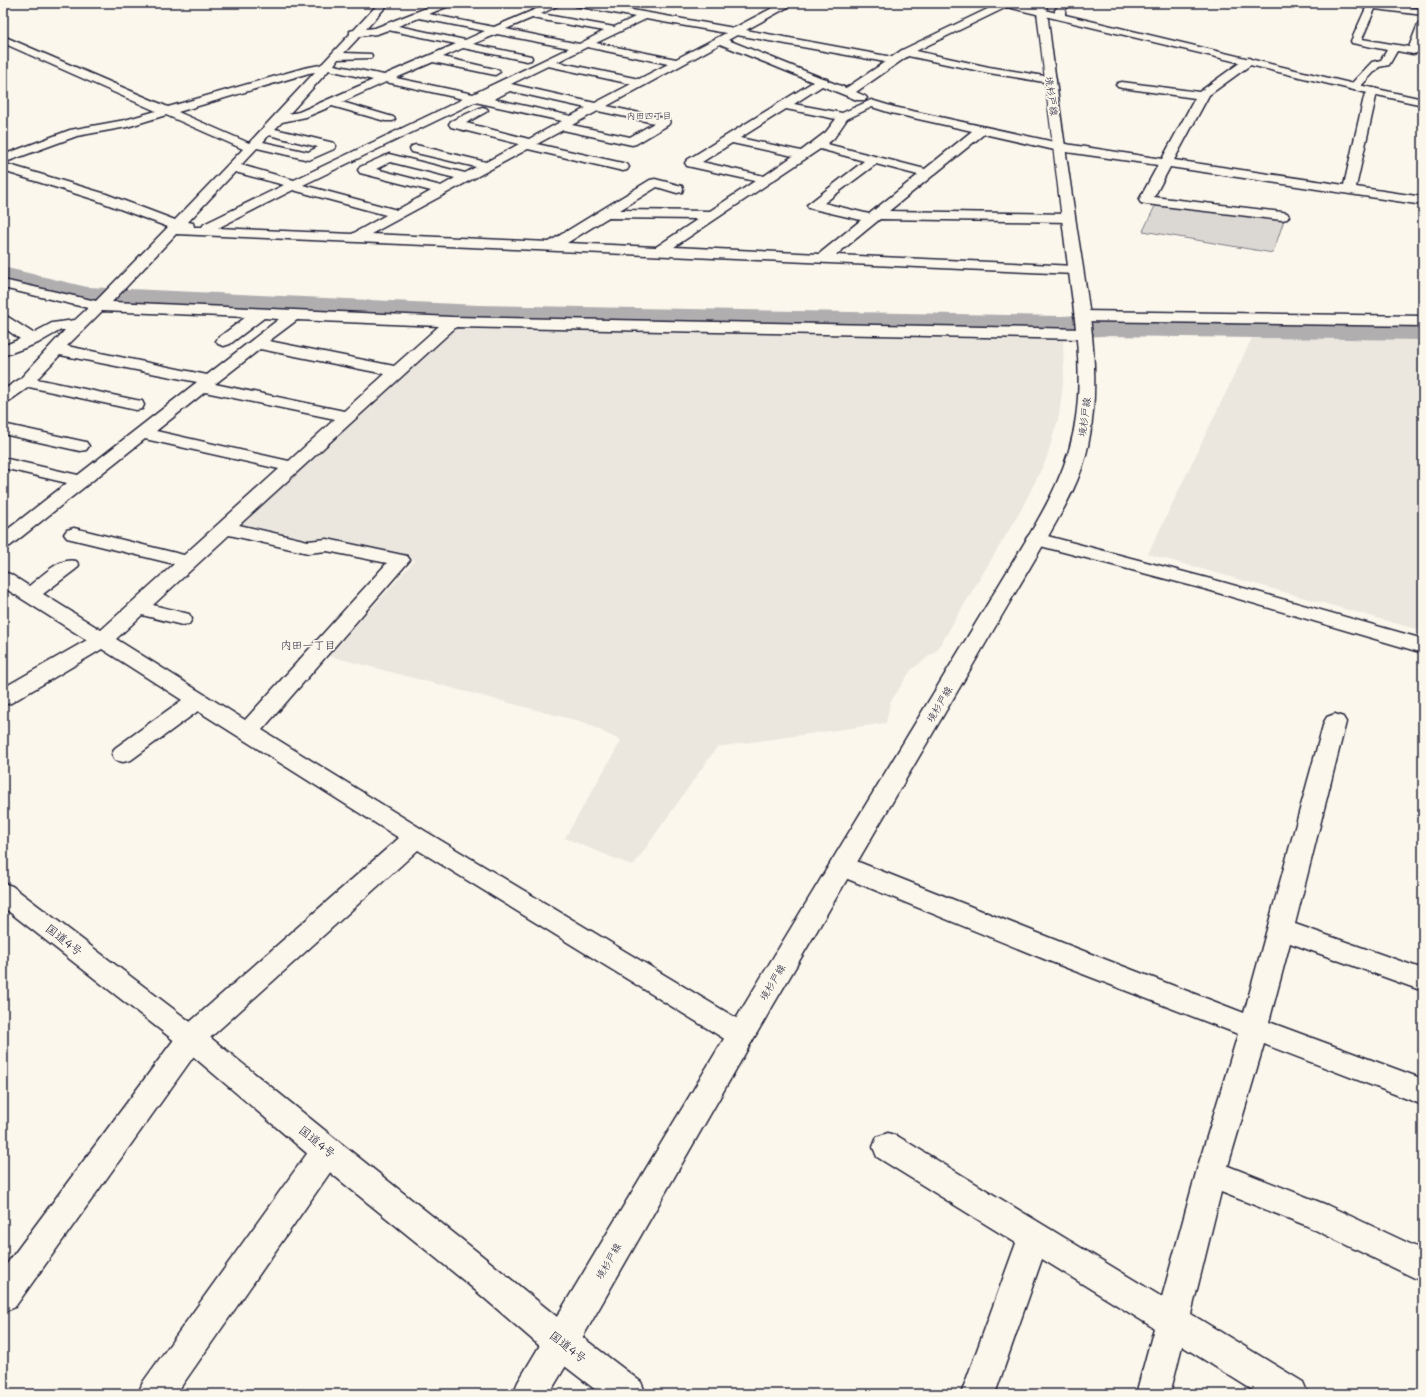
<svg xmlns="http://www.w3.org/2000/svg" width="1426" height="1397" font-family="Mali,'Klee One',sans-serif">
	<style>
		.built { fill: #ebe7df }
		.green { fill: #dbd8d3; stroke: #7e7d87 }
		.lines { fill: none; stroke-linecap: round; stroke-linejoin: round }
		.river { fill: #b1aeb0; fill-rule: evenodd }
		.street-casing { stroke: #22223b; stroke-width: 3 }
		.secondary-casing { stroke: #22223b; stroke-width: 3 }
		.primary-casing { stroke: #22223b; stroke-width: 3 }
		.highway-casing { stroke: #22223b; stroke-width: 3 }
		.street { fill: #fbf7ec; fill-rule: evenodd }
		.secondary { fill: #fbf7ec; fill-rule: evenodd }
		.primary { fill: #fbf7ec; fill-rule: evenodd }
		.highway { fill: #fbf7ec; fill-rule: evenodd }
		.labels { text-anchor: middle; stroke-width: 3.5; stroke-linejoin: round; paint-order: stroke }
		.far-neighbourhood-label { font-size: 9px; fill: #22223b; stroke: #fbf7ec }
		.street-label { font-size: 10px; fill: #22223b; stroke: #fbf7ec }
		.neighbourhood-label { font-size: 11px; fill: #22223b; stroke: #fbf7ec }
		.near-street-label { font-size: 12px; fill: #22223b; stroke: #fbf7ec }
	</style>
	<rect width="100%" height="100%" fill="#fbf7ec"/>
	<filter id="ink" filterUnits="userSpaceOnUse"><feTurbulence type="fractalNoise" baseFrequency=".025" numOctaves="2"/><feDisplacementMap in="SourceGraphic" scale="8" xChannelSelector="R" yChannelSelector="G"/><feConvolveMatrix kernelMatrix="1 2 1 2 8 2 1 2 1" color-interpolation-filters="sRGB"/></filter>
	<g filter="url(#ink)">
		<g class="built">
			<path d="M459,326L1063,336L1064,376L1059,416L1046,460L1021,510L937,650L911,670L890,703L886,723L717,747L633,866L565,838L621,741L586,723L329,656L415,560L328,541L309,543L237,526L454,329Z"/>
			<path d="M1253,336L1423,337V631L1148,554Z"/>
		</g>
		<path class="green" d="M1156,204L1284,220L1273,253L1143,231Z"/>
		<g class="lines">
			<path class="river" d="M3,267L87,287L479,305L1061,316L1102,314L1423,318V340L1102,336L1061,338L479,327L87,307L3,287Z"/>
			<g class="street-casing">
				<g id="street">
					<path d="M379,3H389L366,29L375,28L439,3H453L451,5L429,14L494,27L550,3H563L541,14L614,27L635,17L576,6L571,3H592L734,28L778,5L777,3H791L790,6L746,30L892,57L902,50L1000,3H1010L1009,6L916,51L989,67L1050,77L1054,78L1056,80L1054,82L1050,83L989,73L908,56L856,92L865,96L867,98L865,100H857L822,86L794,104L842,113L871,100L894,107L1059,143L1162,159L1195,98L1122,88L1118,87L1116,85L1118,83L1122,82L1199,92L1245,59L1249,58L1254,61L1253,63L1209,95L1174,160L1344,185L1364,97L1370,89L1374,88L1380,91L1376,97L1356,187L1423,197V205L1170,167L1154,197L1282,212L1287,213L1289,216L1287,219L1282,220L1146,204L1141,203L1139,200L1158,165L1059,151L984,134L889,211L1068,214L1073,215L1075,218L1073,221L1068,222L880,219L836,255L1075,266L1080,267L1082,270L1080,273L1075,274L176,234L112,302L452,317L1084,329L1089,331L1092,334L1089,337L1084,339L456,327L239,525L308,541L327,539L407,556L410,560L262,730L425,831L751,1027L755,1035L751,1043L741,1047L731,1043L418,850L201,1046L15,1307L3,1312V1269L181,1030L399,838L198,711L131,760L123,762L115,760L112,754L115,748L182,700L102,649L11,703L3,705V688L87,640L3,587V572L10,574L29,586C42,576 59,557 76,561L79,565L76,569L43,594L101,630L174,564L67,538L64,534L67,530L74,528L184,555L279,469L145,439L10,546L3,548V533L67,483L3,468V458L78,475L197,382L60,355L37,379L136,400L142,401L144,405L142,409L136,410L29,387L9,401L3,402V390L20,379L65,330H61L38,343L3,356V346L20,339L3,327V315L8,317L33,333L52,323L75,320L88,308L3,288V280L96,301L168,227L96,200L3,171V163L106,194L175,220L243,149L166,115L127,127L77,136L3,163V155L70,130L125,120L156,111L3,43V36L168,107L304,68L320,65L323,63L350,34V31L354,30ZM419,18L485,31L465,40L398,26ZM532,18L604,31L579,44L506,29ZM646,19L726,33L676,59L596,43ZM388,30L456,44L384,75L334,65L338,59L371,58L372,56L371,54L344,53L360,36L377,34ZM497,34L569,48L473,94L396,78L433,62L495,75L500,72L499,70L443,57L463,48L527,61L531,60L532,58L531,56L473,44ZM737,35L885,62L846,88L828,81L827,79L822,78L728,40ZM720,44L813,82L687,160L685,163L687,166L755,181L710,211L620,210L657,187L677,193L682,192L683,189L682,186L655,179L650,180L549,242L371,234L528,149L623,171L627,170L629,167L627,164L537,144L563,130L632,145L636,144L668,125L670,122L668,119L607,106ZM587,47L668,64L639,79L557,62ZM548,66L631,84L595,103L511,84ZM329,70L373,80L299,112L289,114ZM315,72L249,143L178,112L309,73ZM386,82L463,99L294,180L241,165L257,148L309,160L334,149L336,146L334,143L275,129L282,122L306,117L332,106L385,121H393L395,119L393,117L342,102ZM510,91L586,108L571,116L494,99ZM475,102L562,121L529,139L466,123L486,112L488,110L486,108L482,107L451,121L449,124L451,127L519,144L486,162L416,145L412,146L410,149L412,152L476,167L465,173L389,154L360,167L358,170L360,173L431,191L397,210L303,185ZM872,107L891,113L972,131L925,169L827,144L834,138L847,119ZM786,109L836,119L826,132L801,151L740,138ZM598,111L654,123L630,137L572,125ZM269,135L318,147L308,152L263,142ZM732,143L793,156L764,176L702,162ZM820,149L864,161L807,205L809,208L861,220L819,254L674,247ZM390,162L455,178L441,186L376,169ZM876,164L918,175L869,214L824,203ZM235,172L284,185L204,224L202,227H194L193,223L188,222ZM293,190L386,215L352,234L218,228ZM607,218L698,219L656,247L567,243ZM102,311L246,317L218,338L216,341L218,344L224,346L230,344L264,318L279,319L207,375L67,346ZM297,320L439,326L394,366L269,341ZM260,349L385,374L344,411L215,384ZM205,392L335,419L289,461L156,431ZM229,535L308,553L327,551L387,563L245,720L116,639L142,615L182,625L189,624L192,619L189,614L153,605Z"/>
					<path d="M1061,3H1071L1065,10V16L1060,19L1055,16V10Z"/>
					<path d="M1348,3H1376L1423,9V15L1375,9L1362,39L1409,47L1418,24L1423,21V38L1417,53L1413,54L1397,51L1389,65L1379,67L1358,89L1354,90L1348,87L1350,85L1372,62L1381,60L1387,50L1352,43L1351,41L1366,8L1350,5Z"/>
					<path d="M1082,311L1423,316V326L1082,321L1077,319L1074,316L1077,313Z"/>
					<path d="M3,424L86,442L89,446L86,450L80,451L3,434Z"/>
					<path d="M1036,533L1222,582L1423,639V653L1208,590L1029,543L1026,539L1029,535Z"/>
					<path d="M1335,714L1343,717L1346,722L1295,924L1423,969V991L1290,943L1269,1022L1423,1079V1105L1264,1044L1228,1166L1327,1205L1423,1250V1282L1305,1225L1221,1192L1191,1314L1303,1382L1308,1394H1259L1182,1346L1170,1394H1136L1154,1328L1042,1259L995,1394H961L1016,1243L877,1157L873,1147L877,1137L888,1133L899,1137L1162,1297L1196,1173L1238,1034L1049,961L833,873L830,866L833,859L842,857L851,859L1068,945L1244,1013L1324,722L1327,717Z"/>
					<path d="M327,1137L338,1141L342,1151L338,1161L176,1394H138L143,1382L316,1141Z"/>
				</g>
			</g>
			<g class="secondary-casing">
				<g id="secondary">
					<path d="M998,3H1015L1354,84L1423,99V105L1354,90L1003,6Z"/>
					<path d="M561,1325L573,1330L578,1342L573,1354L549,1394H513L518,1382L549,1330Z"/>
				</g>
			</g>
			<g class="primary-casing">
				<path id="primary" d="M1036,3H1046C1055,79 1066,155 1077,230C1088,301 1103,374 1088,446C1081,482 1060,515 1042,547L751,1043L573,1354L561,1359L549,1354L544,1342L549,1330L731,1027L1022,547C1047,506 1070,465 1076,417C1084,362 1072,298 1065,243C1055,163 1045,83 1036,3Z"/>
			</g>
			<g class="highway-casing">
				<path id="highway" d="M3,883L12,886L201,1030L338,1141L490,1262L573,1330L641,1382L646,1394H601L549,1354L468,1284L316,1161L181,1046L3,907Z"/>
			</g>
			<use href="#street" class="street"/>
			<use href="#secondary" class="secondary"/>
			<use href="#primary" class="primary"/>
			<use href="#highway" class="highway"/>
		</g>
	</g>
	<g class="labels">
		<g class="far-neighbourhood-label">
			<text x="649" y="119">内田四丁目</text>
		</g>
		<g class="street-label">
			<text transform="translate(1052 96) rotate(82)" y="4">境杉戸線</text>
			<text transform="translate(1084 417) rotate(-82)" y="4">境杉戸線</text>
			<text transform="translate(939 704) rotate(-59)" y="4">境杉戸線</text>
			<text transform="translate(772 982) rotate(-59)" y="4">境杉戸線</text>
			<text transform="translate(608 1261) rotate(-60)" y="4">境杉戸線</text>
		</g>
		<g class="neighbourhood-label">
			<text x="308" y="649">内田一丁目</text>
		</g>
		<g class="near-street-label">
			<text transform="translate(64 940) rotate(38)" y="4">国道4号</text>
			<text transform="translate(317 1142) rotate(39)" y="4">国道4号</text>
			<text transform="translate(568 1347) rotate(38)" y="4">国道4号</text>
		</g>
	</g>
	<rect width="1426" height="1397" fill="none" stroke="#fbf7ec" stroke-width="16"/>
	<rect x="8" y="8" width="1410" height="1381" fill="none" stroke="#22223b" stroke-width="1.5" filter="url(#ink)"/>
</svg>
